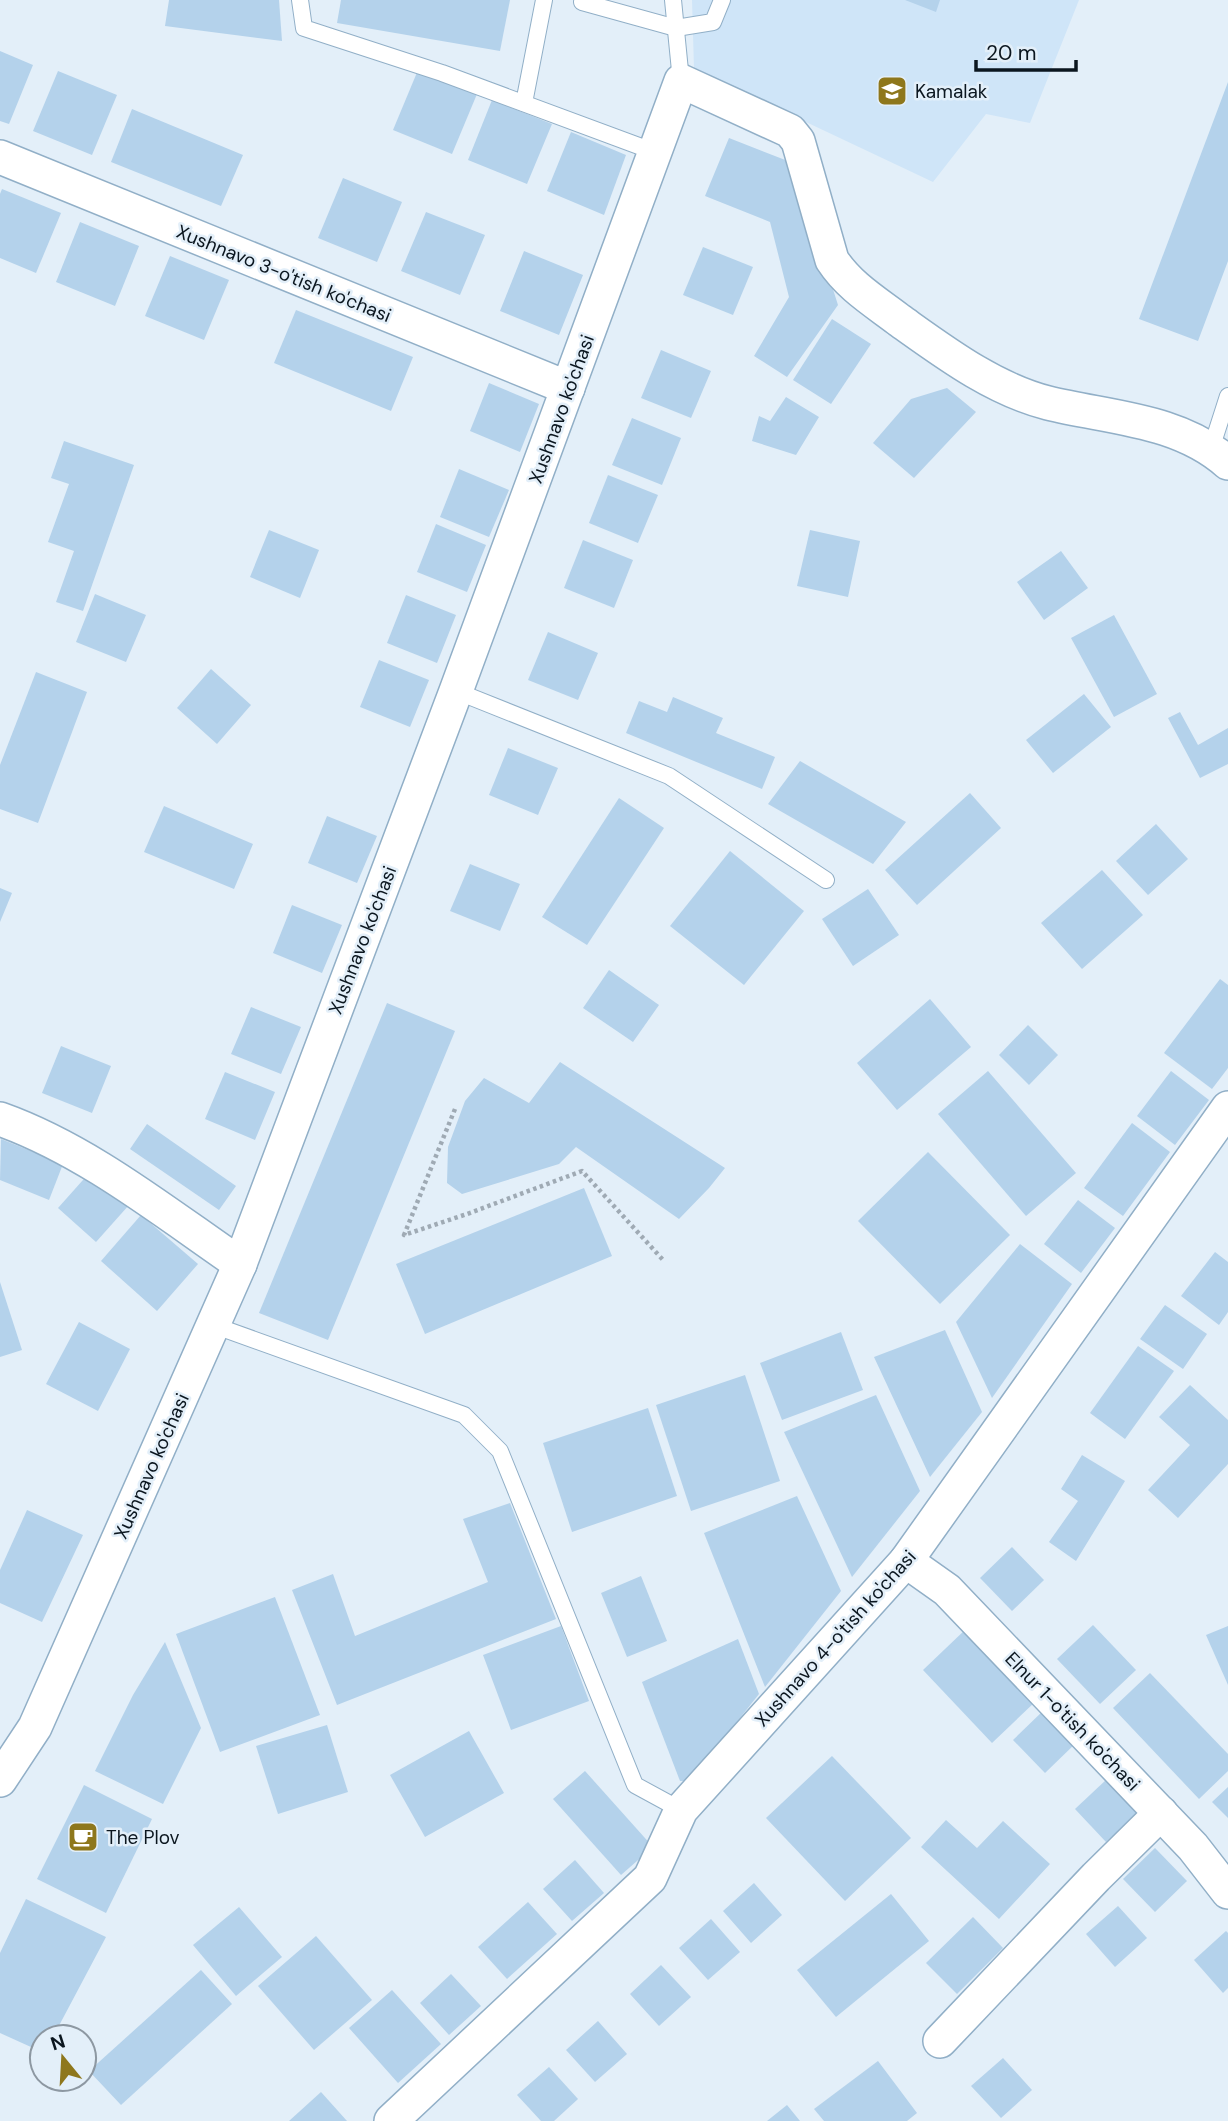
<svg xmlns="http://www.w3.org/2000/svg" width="1228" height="2121" font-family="'DM Sans',sans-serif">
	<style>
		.built { fill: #cfe5f8 }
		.building { fill: #b4d2eb }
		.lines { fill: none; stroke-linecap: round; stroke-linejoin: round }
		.lane-casing { stroke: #91afc7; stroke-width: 18 }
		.street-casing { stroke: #91afc7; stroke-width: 36 }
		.path { stroke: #9faab4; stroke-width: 4.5; stroke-dasharray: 3.5 3.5; stroke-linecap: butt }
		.lane { stroke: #fff; stroke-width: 16 }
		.street { stroke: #fff; stroke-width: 33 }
		.labels { text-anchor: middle; stroke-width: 5; stroke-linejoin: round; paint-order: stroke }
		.poi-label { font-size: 19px; fill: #0b161f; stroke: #e3eff9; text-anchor: start }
		.street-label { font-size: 19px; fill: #0b161f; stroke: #e3eff9 }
	</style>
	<rect width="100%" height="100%" fill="#e3eff9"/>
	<path class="built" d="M692,0H1079L1030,123L986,114L933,182L694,69Z"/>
	<g class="building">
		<path d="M169,0H279L282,41L165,26Z"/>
		<path d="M341,0H510L500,51L337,23Z"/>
		<path d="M905,0H940L936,12Z"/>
		<path d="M0,51L33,65L9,124L0,121Z"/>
		<path d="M418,70L477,94L452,154L393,130Z"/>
		<path d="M58,71L117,95L92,155L33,131Z"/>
		<path d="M1228,82V261L1198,341L1139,319Z"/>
		<path d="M492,100L552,124L527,184L468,160Z"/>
		<path d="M132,109L243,155L221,206L111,162Z"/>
		<path d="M571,132L626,155L604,215L547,191Z"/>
		<path d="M729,138L793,163L838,305L787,377L754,356L789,297L770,222L705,196Z"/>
		<path d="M343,178L402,202L377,262L318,238Z"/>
		<path d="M2,189L61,213L36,273L0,258V194Z"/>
		<path d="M426,212L485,235L460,295L401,271Z"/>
		<path d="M80,222L139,246L115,306L56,282Z"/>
		<path d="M703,247L753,267L733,315L683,295Z"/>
		<path d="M524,251L583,275L559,335L500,311Z"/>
		<path d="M170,256L229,280L204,340L145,316Z"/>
		<path d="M296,310L413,357L391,411L274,363Z"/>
		<path d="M832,319L871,344L831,404L793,380Z"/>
		<path d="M661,350L711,371L691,418L641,398Z"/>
		<path d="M489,383L539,404L520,452L470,431Z"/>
		<path d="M947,388L976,412L914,478L873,443L911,399Z"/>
		<path d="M786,397L819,417L796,455L752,441L759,416L770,421Z"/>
		<path d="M632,418L681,438L662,485L612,465Z"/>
		<path d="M64,441L134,465L83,611L56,602L74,551L48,542L69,484L51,478Z"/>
		<path d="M459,469L509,490L489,537L440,517Z"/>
		<path d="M608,475L658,495L638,543L589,523Z"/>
		<path d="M436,524L486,545L467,592L417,572Z"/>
		<path d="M269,530L319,550L300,598L250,577Z"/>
		<path d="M810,530L860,541L848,597L797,586Z"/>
		<path d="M583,540L633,560L614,608L564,588Z"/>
		<path d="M1061,551L1088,588L1044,620L1017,582Z"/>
		<path d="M95,594L146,615L126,662L76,642Z"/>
		<path d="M406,595L456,615L437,663L387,643Z"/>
		<path d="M1114,615L1157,694L1114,717L1071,638Z"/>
		<path d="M548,632L598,653L578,700L528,680Z"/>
		<path d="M379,660L429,680L410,727L360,707Z"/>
		<path d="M211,669L251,705L217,744L177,708Z"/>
		<path d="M36,672L87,692L38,823L0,809V765Z"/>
		<path d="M1084,694L1111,727L1053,773L1026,740Z"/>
		<path d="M673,697L723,718L716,733L775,757L762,789L626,733L639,701L667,712Z"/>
		<path d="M1180,712L1198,745L1228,728V764L1200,778L1168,718Z"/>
		<path d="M508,748L558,768L538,815L489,795Z"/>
		<path d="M800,761L906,822L873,864L768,804Z"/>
		<path d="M970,793L1001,828L917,905L885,870Z"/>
		<path d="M619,798L664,828L587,945L542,917Z"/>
		<path d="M164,806L253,844L234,889L144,852Z"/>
		<path d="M327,816L377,836L357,883L308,863Z"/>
		<path d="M1156,824L1188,859L1148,895L1116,861Z"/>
		<path d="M730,851L804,911L744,985L670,926Z"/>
		<path d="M470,864L520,884L500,931L450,911Z"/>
		<path d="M1102,870L1143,915L1082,969L1041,923Z"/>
		<path d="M0,888L12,893L0,922Z"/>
		<path d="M868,889L899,935L853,966L822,919Z"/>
		<path d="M292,905L342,925L322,973L273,953Z"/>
		<path d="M609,970L659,1005L633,1042L583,1008Z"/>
		<path d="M1220,979L1228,985V1068L1212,1089L1164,1053Z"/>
		<path d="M930,999L971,1047L897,1110L857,1063Z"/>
		<path d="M387,1003L455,1031L328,1340L259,1313Z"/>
		<path d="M251,1007L301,1027L281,1074L231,1054Z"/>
		<path d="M1028,1025L1058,1055L1029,1085L999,1055Z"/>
		<path d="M61,1046L111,1066L92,1113L42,1093Z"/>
		<path d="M560,1062L725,1168L709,1188L679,1219L576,1147L559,1164L462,1194L447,1183L448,1147L465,1101L484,1078L529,1103Z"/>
		<path d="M988,1071L1076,1173L1026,1216L938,1114Z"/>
		<path d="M1171,1071L1209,1100L1175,1145L1137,1116Z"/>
		<path d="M225,1072L275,1092L255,1140L205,1119Z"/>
		<path d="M1132,1123L1170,1152L1123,1216L1084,1188Z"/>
		<path d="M147,1124L236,1186L219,1210L130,1149Z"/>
		<path d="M1,1139L63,1164L49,1200L0,1180Z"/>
		<path d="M928,1152L1010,1235L940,1304L858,1221Z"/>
		<path d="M91,1171L129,1205L96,1242L58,1208Z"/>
		<path d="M584,1188L612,1256L425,1334L396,1264Z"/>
		<path d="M1078,1200L1115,1228L1081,1273L1044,1244Z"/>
		<path d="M141,1215L198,1264L157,1311L101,1261Z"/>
		<path d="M1020,1244L1072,1284L992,1398L956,1322Z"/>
		<path d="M1215,1252L1228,1262V1312L1219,1325L1181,1296Z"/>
		<path d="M0,1282L22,1350L0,1357Z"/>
		<path d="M1165,1305L1207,1334L1183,1369L1140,1339Z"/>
		<path d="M79,1322L130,1349L98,1411L46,1384Z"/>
		<path d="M945,1330L982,1412L930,1477L874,1357Z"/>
		<path d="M841,1332L863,1390L782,1420L760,1363Z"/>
		<path d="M1138,1346L1174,1371L1125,1439L1090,1413Z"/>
		<path d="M745,1375L780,1481L691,1511L656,1405Z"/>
		<path d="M1190,1385L1228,1420V1464L1178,1518L1148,1490L1190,1445L1159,1417Z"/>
		<path d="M876,1395L920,1491L852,1577L784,1432Z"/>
		<path d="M648,1408L677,1496L572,1532L543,1443Z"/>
		<path d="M1082,1455L1125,1481L1076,1561L1049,1542L1078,1501L1061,1489Z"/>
		<path d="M797,1496L841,1591L765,1687L704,1533Z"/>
		<path d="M510,1503L556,1619L337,1705L292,1590L333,1574L355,1636L488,1582L463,1519Z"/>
		<path d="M27,1510L83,1535L42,1622L0,1603V1570Z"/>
		<path d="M1012,1547L1044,1580L1012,1611L980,1578Z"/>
		<path d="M641,1576L667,1641L627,1657L601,1593Z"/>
		<path d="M275,1597L320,1715L220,1752L176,1634Z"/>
		<path d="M1093,1625L1136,1670L1100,1704L1057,1659Z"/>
		<path d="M561,1626L589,1701L511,1730L483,1655Z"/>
		<path d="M1228,1626V1685L1206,1635Z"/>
		<path d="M967,1628L1036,1701L992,1743L923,1670Z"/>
		<path d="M738,1639L759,1694L690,1781H680L642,1682Z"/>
		<path d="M165,1642L201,1728L163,1804L95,1771L133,1695Z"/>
		<path d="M1150,1673L1228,1754V1771L1199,1799L1113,1708Z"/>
		<path d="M1045,1709L1077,1742L1045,1773L1013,1740Z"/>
		<path d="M327,1725L348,1792L278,1814L256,1746Z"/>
		<path d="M469,1731L504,1793L425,1837L390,1775Z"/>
		<path d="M832,1756L911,1838L845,1901L766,1818Z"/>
		<path d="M585,1771L653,1847L621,1875L553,1799Z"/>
		<path d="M1107,1779L1139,1812L1106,1842L1075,1809Z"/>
		<path d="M84,1785L152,1819L106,1913L37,1879Z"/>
		<path d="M1228,1787V1818L1212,1802Z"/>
		<path d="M946,1820L977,1848L1003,1821L1050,1864L999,1919L921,1847Z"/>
		<path d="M1155,1848L1187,1881L1155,1912L1123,1879Z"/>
		<path d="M575,1860L604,1893L572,1921L543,1889Z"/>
		<path d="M754,1883L782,1915L751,1943L723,1911Z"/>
		<path d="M891,1894L929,1941L836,2017L797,1970Z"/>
		<path d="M26,1899L106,1937L53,2037H42V2052L0,2033V1953Z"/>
		<path d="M528,1902L557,1934L507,1979L478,1947Z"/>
		<path d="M1118,1906L1147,1938L1115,1967L1086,1934Z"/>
		<path d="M239,1907L282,1957L236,1996L193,1945Z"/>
		<path d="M973,1917L1003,1948L957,1994L926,1963Z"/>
		<path d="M711,1919L740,1952L708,1980L679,1948Z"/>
		<path d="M1226,1931L1228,1933V1988L1223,1993L1194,1960Z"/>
		<path d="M316,1936L372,2000L314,2050L258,1986Z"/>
		<path d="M661,1965L691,1997L659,2026L630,1994Z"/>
		<path d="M201,1970L232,2004L121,2105L89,2071Z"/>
		<path d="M451,1974L481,2006L449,2035L420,2003Z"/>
		<path d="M392,1990L441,2044L398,2083L349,2028Z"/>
		<path d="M598,2021L627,2054L595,2082L566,2050Z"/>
		<path d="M1003,2058L1032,2090L1001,2118L971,2086Z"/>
		<path d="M878,2061L917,2113L907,2121H824L814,2109Z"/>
		<path d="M549,2067L578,2099L554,2121H541L517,2095Z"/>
		<path d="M321,2092L347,2121H289Z"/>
		<path d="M787,2105L800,2121H767Z"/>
	</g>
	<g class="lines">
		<g class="lane-casing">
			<g id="lane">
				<path d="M300,0L304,28L442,73L655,152"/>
				<path d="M673,0L681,81"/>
				<path d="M582,2L676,28L713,22L722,0"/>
				<path d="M524,103L544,0"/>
				<path d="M1211,449L1228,396"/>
				<path d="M456,691L669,776L826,880"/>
				<path d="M213,1325L464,1415L500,1451L635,1785L681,1810"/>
			</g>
		</g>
		<g class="street-casing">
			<g id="street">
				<path d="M0,157L568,388"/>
				<path d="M0,1119C87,1150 164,1212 240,1264"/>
				<path d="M906,1561L947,1590L1193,1847L1228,1892"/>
				<path d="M0,1780L35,1727L240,1264L456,691L681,81L790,131L798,141L832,260C849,286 874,301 899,320C944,352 993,389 1048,403C1109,418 1178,419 1228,463"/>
				<path d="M940,2041L1096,1877L1161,1813"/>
				<path d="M391,2121L650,1878L681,1810L906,1561L1228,1108"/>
			</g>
		</g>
		<path class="path" d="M455,1109L404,1235L467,1214L582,1171L664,1261"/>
		<use href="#lane" class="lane"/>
		<use href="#street" class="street"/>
	</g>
	<defs>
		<g id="school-square" transform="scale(1.575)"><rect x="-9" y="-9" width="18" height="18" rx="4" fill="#8e771c" stroke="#e3eff9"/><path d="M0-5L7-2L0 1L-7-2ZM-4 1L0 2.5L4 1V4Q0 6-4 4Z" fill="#fff"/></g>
		<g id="cafe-square" transform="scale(1.575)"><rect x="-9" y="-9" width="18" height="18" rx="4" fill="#8e771c" stroke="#e3eff9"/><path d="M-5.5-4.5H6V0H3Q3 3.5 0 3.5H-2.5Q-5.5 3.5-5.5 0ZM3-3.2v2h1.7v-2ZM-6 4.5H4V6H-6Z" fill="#fff"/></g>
	</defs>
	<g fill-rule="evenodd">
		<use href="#school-square" x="892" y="91"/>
		<use href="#cafe-square" x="83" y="1837"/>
	</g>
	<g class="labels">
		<g class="poi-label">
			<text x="915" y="98">Kamalak</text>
			<text x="106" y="1844">The Plov</text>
		</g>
		<g class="street-label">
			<text transform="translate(284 273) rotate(22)" y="7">Xushnavo 3-o'tish ko'chasi</text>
			<text transform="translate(561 409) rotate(-70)" y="7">Xushnavo ko'chasi</text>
			<text transform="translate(362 940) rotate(-69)" y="7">Xushnavo ko'chasi</text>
			<text transform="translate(151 1466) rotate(-66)" y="7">Xushnavo ko'chasi</text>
			<text transform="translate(835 1638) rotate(-48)" y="7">Xushnavo 4-o'tish ko'chasi</text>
			<text transform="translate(1073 1721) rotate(46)" y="7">Elnur 1-o'tish ko'chasi</text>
		</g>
	</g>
	<g transform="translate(63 2058) rotate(342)"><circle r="33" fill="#e3eff9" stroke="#8d98a2" stroke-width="2"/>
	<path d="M0-5L12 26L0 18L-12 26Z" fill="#8e771c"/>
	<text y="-10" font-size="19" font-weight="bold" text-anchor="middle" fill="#0b161f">N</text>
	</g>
	<path d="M976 60v10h100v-10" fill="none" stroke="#0b161f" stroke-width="3.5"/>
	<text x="986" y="60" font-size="21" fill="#0b161f" stroke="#e3eff9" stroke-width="5" paint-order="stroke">20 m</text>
</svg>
